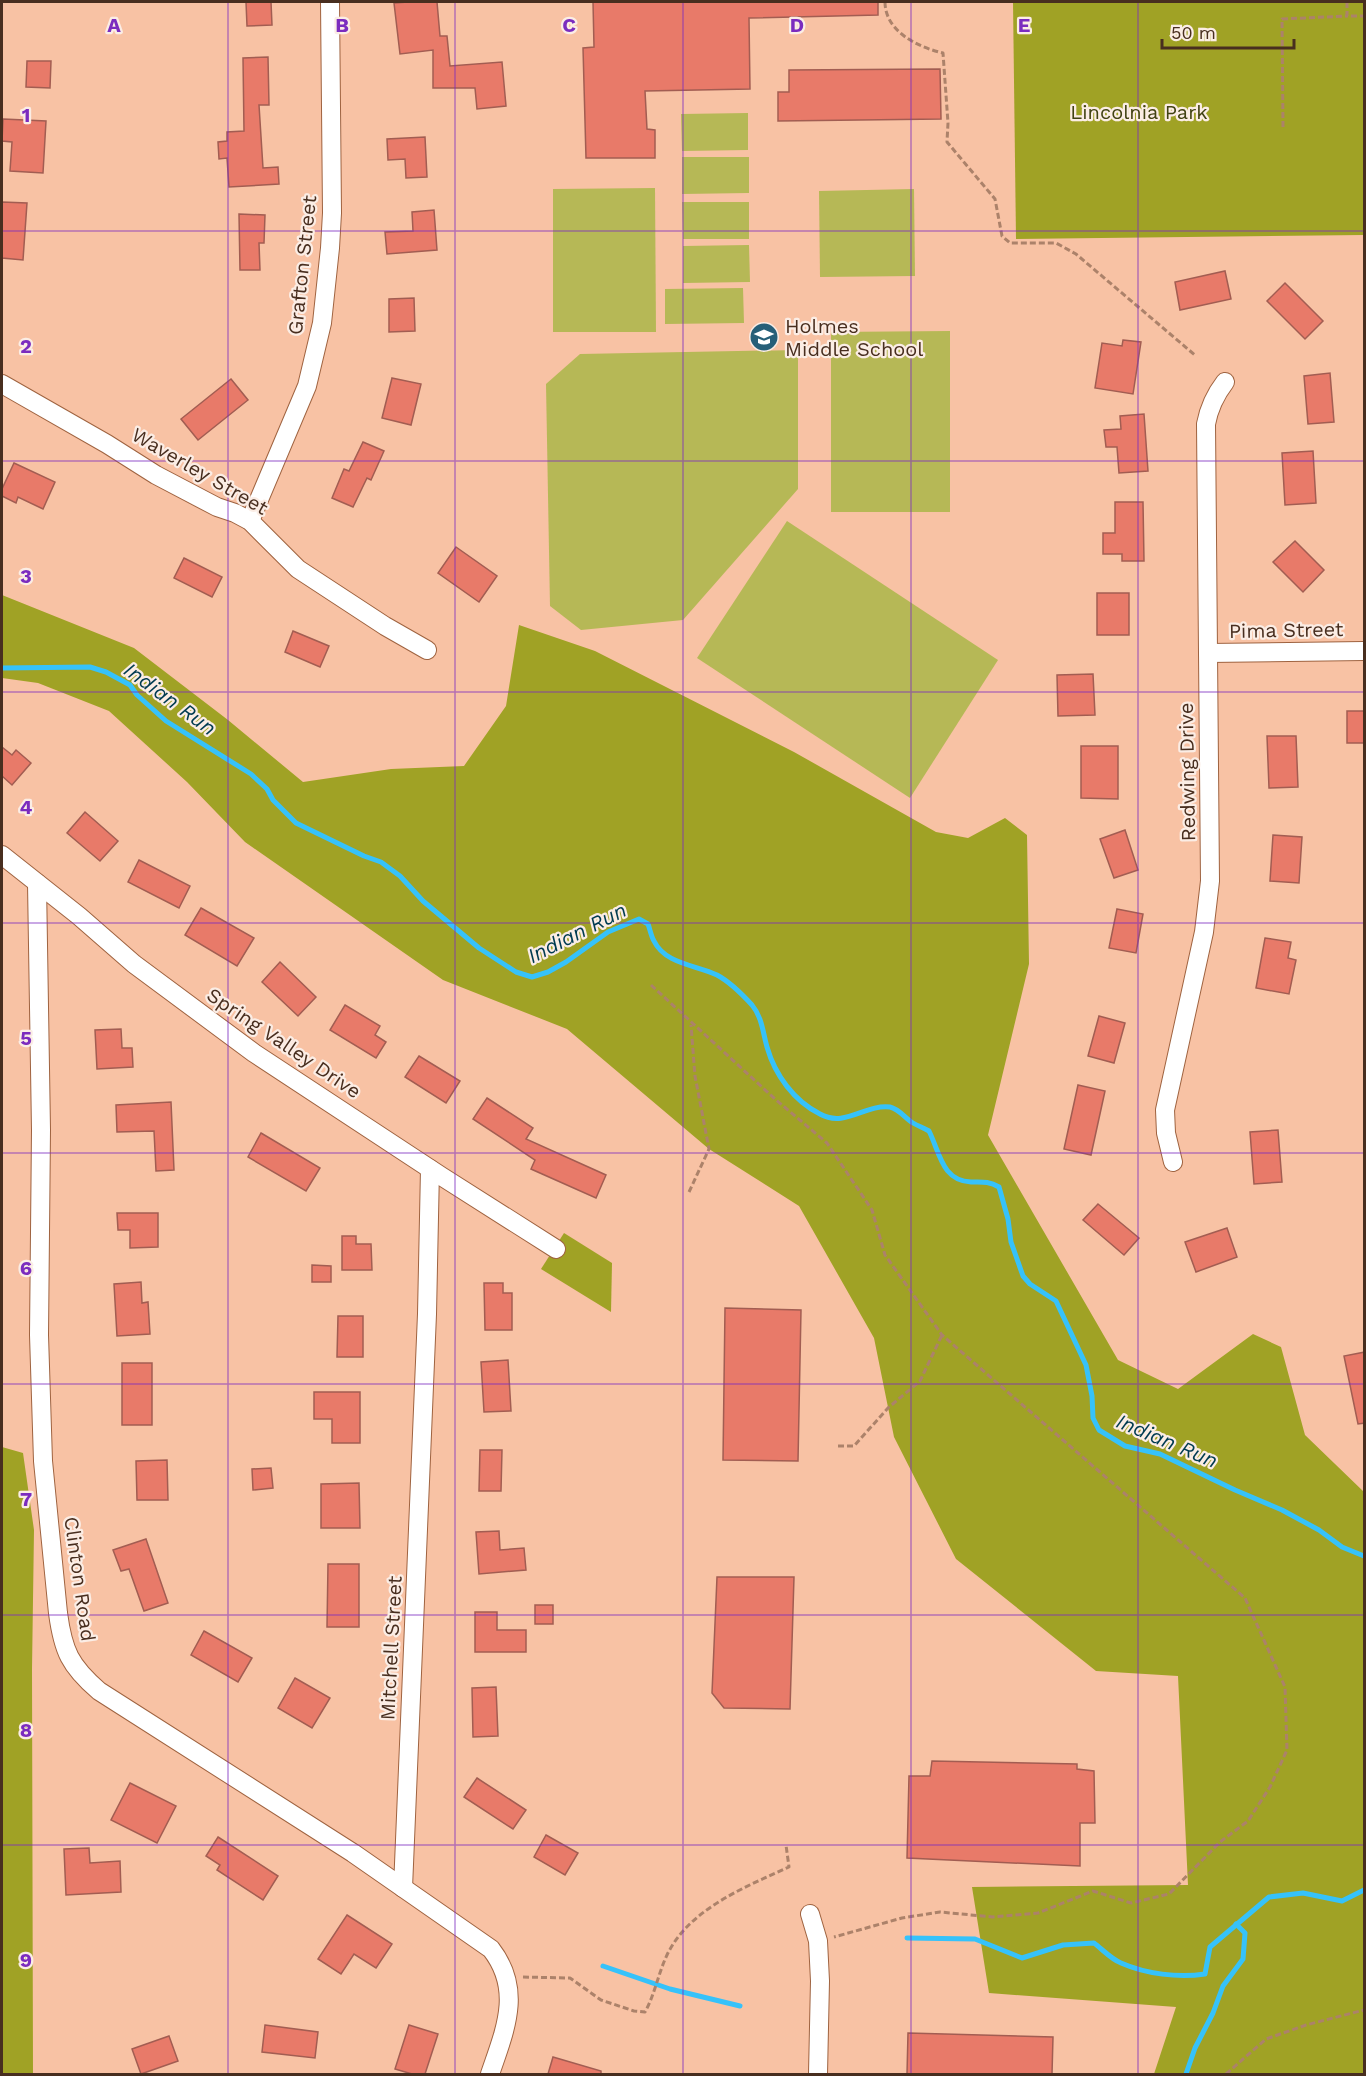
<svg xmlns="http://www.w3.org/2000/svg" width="1366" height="2076" font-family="'Work Sans',sans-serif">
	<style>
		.green { fill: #b6b856 }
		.forest { fill: #a0a225 }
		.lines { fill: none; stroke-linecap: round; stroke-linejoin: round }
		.stream { stroke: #36c2fa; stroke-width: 5 }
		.building { fill: #e87a69; stroke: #a25d52; stroke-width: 1.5 }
		.minor-casing { stroke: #9f6340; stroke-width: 20 }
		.path { stroke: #ac826a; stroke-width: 3; stroke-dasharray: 6 3; stroke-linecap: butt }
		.minor { stroke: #fff; stroke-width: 18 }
		.grid { fill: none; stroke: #7b2cbf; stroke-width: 1.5; stroke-opacity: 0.55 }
		.labels { text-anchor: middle; stroke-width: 4.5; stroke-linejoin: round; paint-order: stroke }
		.park-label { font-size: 20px; fill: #414212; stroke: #fbede5 }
		.street-label { font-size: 20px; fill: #482e1f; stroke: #fbede5 }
		.poi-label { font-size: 20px; fill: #482e1f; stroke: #fbede5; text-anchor: start }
		.water-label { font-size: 21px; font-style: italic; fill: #003b51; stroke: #fbede5 }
		.grid-label { font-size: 20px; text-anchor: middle; font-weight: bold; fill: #7b2cbf; stroke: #fbede5; stroke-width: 4.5; stroke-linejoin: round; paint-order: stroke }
	</style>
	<rect width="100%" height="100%" fill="#f8c2a4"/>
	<g class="green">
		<path d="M748,113V150L682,151L681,114Z"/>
		<path d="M682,157H749V193L682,194Z"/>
		<path d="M655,188L656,332H553V189Z"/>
		<path d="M914,189L915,276L820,277L819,191Z"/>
		<path d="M682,202H749V239H683Z"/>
		<path d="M749,245L750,282L683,283V246Z"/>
		<path d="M743,288L744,323L665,324V289Z"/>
		<path d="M950,331V512H831V332Z"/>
		<path d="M798,350V489L683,620L581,630L550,606L546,384L580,354Z"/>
		<path d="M787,521L998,660L910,798L697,658Z"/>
	</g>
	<g class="forest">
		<path d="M1013,2H1364V235L1016,239Z"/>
		<path d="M2,595L134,648L228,720L303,782L391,769L464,766L506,706L519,625L595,651L794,752L936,832L968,838L1005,818L1027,835L1029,964L988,1135L1118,1360L1178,1389L1253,1334L1281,1347L1305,1435L1364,1492V2074H1154L1176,2007L989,1993L972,1887L1188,1885L1178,1676L1096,1671L956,1559L894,1437L874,1338L799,1206L709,1149L567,1029L443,980L245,842L187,782L109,711L38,683L2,678Z"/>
		<path d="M564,1233L612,1263L611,1312L541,1269Z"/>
		<path d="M2,1447L23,1453L34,1530L32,1669L33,2074H2Z"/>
	</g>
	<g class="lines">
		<g class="stream">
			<path d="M2,668L90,667L106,672L130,685L137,695L166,721L251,774L267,789L273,800L296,823L364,856L381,862L400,876L423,901L479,948L516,972L532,977L548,972L566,962L608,932L639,919L648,924C650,929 651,936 654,941C665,964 696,965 717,975C730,982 742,994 752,1005C762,1017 763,1033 767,1047C775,1075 794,1101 820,1114C845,1128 865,1104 890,1107C899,1109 905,1118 913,1123C918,1126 924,1128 929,1131C940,1153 942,1181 971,1182C982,1182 989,1181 999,1187L1008,1219L1011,1242L1023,1276L1030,1284L1056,1301L1086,1365L1092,1396L1093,1418L1099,1430L1125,1446L1160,1454L1235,1490L1282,1510L1319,1530L1342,1547L1364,1556"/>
			<path d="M907,1938L975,1939L1022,1958L1063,1945L1094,1943C1102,1949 1111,1959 1121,1963C1146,1974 1178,1978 1205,1974L1210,1947L1269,1897L1303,1893L1342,1901L1364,1890"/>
			<path d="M603,1966L670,1989L740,2006"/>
			<path d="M1186,2074L1195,2048L1213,2013L1223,1986L1243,1959L1245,1933L1236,1924"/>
		</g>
	</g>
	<g class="building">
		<path d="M246,2H271L272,25L247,26Z"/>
		<path d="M408,2H437L440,36H447L450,66L502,62L506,106L477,109L475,88H433V50L400,54L394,3Z"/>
		<path d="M593,2H878V15L749,18L750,89L645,91L647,129L655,130V158H586L583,48L594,47Z"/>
		<path d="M268,57L269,105H259L263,168L278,167L279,184L229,187L227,158L219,159L218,142L227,141V132L244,131L243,58Z"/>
		<path d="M27,61H51L50,88L26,87Z"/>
		<path d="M940,69L941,119L778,121V92H789V70Z"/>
		<path d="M3,119L46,121L43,173L10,171L12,142L2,141Z"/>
		<path d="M425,137L427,177L406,178L405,159L388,160L387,139Z"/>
		<path d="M2,202L27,203L23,260L2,258Z"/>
		<path d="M434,210L437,250L387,254L385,232L413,231L412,212Z"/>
		<path d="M239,214L265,215L264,243H259L260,270H240Z"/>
		<path d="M1225,271L1231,299L1180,310L1175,282Z"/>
		<path d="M1285,283L1323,321L1305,339L1267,301Z"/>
		<path d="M414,298L415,331L389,332V299Z"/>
		<path d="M1123,340L1141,342L1133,394L1095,388L1102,343L1122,346Z"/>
		<path d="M1330,373L1334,422L1308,424L1304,376Z"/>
		<path d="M392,378L421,384L411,425L382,418Z"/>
		<path d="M231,379L248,400L198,440L181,419Z"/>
		<path d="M1144,414L1148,471L1119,473L1117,447H1106L1104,430L1121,429L1120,416Z"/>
		<path d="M363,442L384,451L371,480L367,478L353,507L332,498L344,469L349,471Z"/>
		<path d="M1313,451L1316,503L1285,505L1282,453Z"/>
		<path d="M14,463L55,482L43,509L18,497L16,503L2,496V489Z"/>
		<path d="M1115,502H1143L1144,561H1122V554H1103V533H1115Z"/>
		<path d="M1295,541L1324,570L1303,592L1273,562Z"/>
		<path d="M456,547L497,576L479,602L438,573Z"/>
		<path d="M184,558L222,577L212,597L174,578Z"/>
		<rect x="1097" y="593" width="32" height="42"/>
		<path d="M293,631L329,646L320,667L285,652Z"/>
		<path d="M1093,674L1095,715L1058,716L1057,675Z"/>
		<rect x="1347" y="711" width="18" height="32"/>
		<path d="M1267,736H1296L1298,787L1269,788Z"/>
		<path d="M1081,746H1118V799L1081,798Z"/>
		<path d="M2,747L12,755L16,750L31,763L12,785L2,776Z"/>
		<path d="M85,812L118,841L100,861L67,833Z"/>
		<path d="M1125,830L1138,870L1114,878L1100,839Z"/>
		<path d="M1273,835L1302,837L1299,883L1270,881Z"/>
		<path d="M139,860L190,886L179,908L128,882Z"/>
		<path d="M201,908L254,938L237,966L185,935Z"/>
		<path d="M1117,909L1143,914L1136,953L1109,948Z"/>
		<path d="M1265,938L1291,942L1288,958L1296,960L1289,994L1256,988Z"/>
		<path d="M280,962L316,997L298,1016L262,982Z"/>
		<path d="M345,1005L380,1026L375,1035L386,1042L376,1058L330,1030Z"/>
		<path d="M1099,1016L1125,1023L1114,1063L1088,1056Z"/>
		<path d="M121,1029L122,1048H132L133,1067L97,1069L95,1030Z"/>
		<path d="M419,1056L460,1081L446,1103L405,1077Z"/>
		<path d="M1078,1085L1105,1091L1091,1155L1064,1149Z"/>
		<path d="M487,1098L533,1128L526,1139L606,1175L596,1198L531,1169L535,1160L473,1119Z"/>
		<path d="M171,1102L174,1170L156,1171L154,1131L117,1132L116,1105Z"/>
		<path d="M1278,1130L1282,1182L1254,1184L1250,1132Z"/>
		<path d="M261,1133L320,1168L306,1191L248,1157Z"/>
		<path d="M1098,1204L1139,1238L1124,1255L1083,1220Z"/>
		<path d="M117,1213H158V1247L130,1248V1230H118Z"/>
		<path d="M1227,1228L1237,1257L1196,1272L1185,1242Z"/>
		<path d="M342,1236H356V1244H371L372,1270H342Z"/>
		<path d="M312,1265L331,1266V1282H312Z"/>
		<path d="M141,1282L142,1303L148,1302L150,1334L117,1336L114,1284Z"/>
		<path d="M484,1283H503V1293H512V1330H485Z"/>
		<path d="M725,1308L801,1310L798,1461L723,1460Z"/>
		<path d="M338,1316H363V1357H337Z"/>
		<path d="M1365,1352V1423L1358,1424L1344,1356Z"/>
		<path d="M508,1360L511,1411L484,1412L481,1362Z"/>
		<rect x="122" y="1363" width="30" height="62"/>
		<path d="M314,1392H360V1443H332V1419H314Z"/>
		<path d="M480,1450H502L501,1491H479Z"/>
		<path d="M167,1460L168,1500H137L136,1461Z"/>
		<path d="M271,1468L273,1488L253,1490L252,1469Z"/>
		<path d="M359,1483L360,1528H321V1484Z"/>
		<path d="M499,1531L500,1550L524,1548L526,1570L479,1574L476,1532Z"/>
		<path d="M146,1539L168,1603L144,1611L129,1569L121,1571L113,1550Z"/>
		<path d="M328,1564H359V1627H327Z"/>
		<path d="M717,1577H794L790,1709L724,1708L712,1693Z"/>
		<rect x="535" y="1605" width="18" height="19"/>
		<path d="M475,1612H497V1630H526V1652H475Z"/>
		<path d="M204,1631L252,1658L238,1682L191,1655Z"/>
		<path d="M295,1678L330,1698L312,1728L278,1708Z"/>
		<path d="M496,1687L498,1736L473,1737L472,1688Z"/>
		<path d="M932,1761L1077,1764V1769L1094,1771L1095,1823H1080V1866L907,1858L909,1776H930Z"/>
		<path d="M477,1778L526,1810L513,1829L464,1797Z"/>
		<path d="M130,1783L176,1806L157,1843L111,1820Z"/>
		<path d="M546,1835L578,1853L565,1875L534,1857Z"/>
		<path d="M218,1837L278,1876L263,1900L217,1870L220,1865L206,1856Z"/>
		<path d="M89,1848L90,1863L120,1861L121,1892L66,1895L64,1849Z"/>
		<path d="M347,1915L392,1944L376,1968L354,1954L341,1974L318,1959Z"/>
		<path d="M265,2025L318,2032L315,2058L262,2052Z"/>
		<path d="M409,2025L438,2034L425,2074H412L395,2069Z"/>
		<path d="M908,2033L1053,2037L1052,2074H907Z"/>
		<path d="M169,2036L178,2061L141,2074L132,2049Z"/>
		<path d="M553,2057L601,2071V2074H548Z"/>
	</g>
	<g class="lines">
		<g class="minor-casing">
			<g id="minor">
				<path d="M2,384L107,444L156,475L217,507L235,513L250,521L298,569L385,626L427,650"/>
				<path d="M250,521L307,386L322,323L330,248L332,213L330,2"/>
				<path d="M1208,653L1364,651"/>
				<path d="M2,855L79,916L134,964L254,1053L441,1176L556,1249"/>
				<path d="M37,883L41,1130L39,1335L43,1461L58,1613C63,1651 70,1666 99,1691L353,1853L491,1949C523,1990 505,2030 490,2074"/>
				<path d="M1173,1162L1166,1133L1165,1110L1204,932L1210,881L1206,424C1209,408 1215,395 1225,382"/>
				<path d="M403,1888L427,1314L430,1169"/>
				<path d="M810,1914L818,1941L820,1981L818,2074"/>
			</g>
		</g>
		<g class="path">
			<path d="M885,2C885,31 917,47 943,53L948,123L947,142L995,199L1002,236L1010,243H1056L1076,254L1196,356"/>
			<path d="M1347,2V16H1364"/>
			<path d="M1283,127L1282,19L1347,16"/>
			<path d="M651,985L775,1099L827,1143L872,1210L885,1255L942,1335L1245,1598L1285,1687L1287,1750L1270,1787L1248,1821L1220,1842L1169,1894L1131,1903L1093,1891L1038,1913L993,1917L940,1912L902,1918L834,1937"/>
			<path d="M689,1192L709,1149L695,1076L691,1025"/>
			<path d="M838,1446H854L888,1408L920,1381L942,1335"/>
			<path d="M523,1977L570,1978L601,2000L634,2011L645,2012C655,1994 658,1974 667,1955C689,1909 745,1887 789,1867L786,1845"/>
			<path d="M1226,2074L1266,2039L1306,2025L1364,2010"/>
		</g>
		<use href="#minor" class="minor"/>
	</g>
	<path class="grid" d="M228,2V2074M455,2V2074M683,2V2074M911,2V2074M1138,2V2074M2,231H1364M2,461H1364M2,692H1364M2,923H1364M2,1153H1364M2,1384H1364M2,1615H1364M2,1845H1364"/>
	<defs>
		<g id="school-disc" transform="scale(1.5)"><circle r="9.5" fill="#265f78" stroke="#fbede5"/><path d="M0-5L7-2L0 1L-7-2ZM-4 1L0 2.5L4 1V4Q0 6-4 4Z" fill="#fff"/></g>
	</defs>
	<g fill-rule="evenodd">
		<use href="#school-disc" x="764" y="337"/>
	</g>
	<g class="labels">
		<g class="park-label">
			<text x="1139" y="119">Lincolnia Park</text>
		</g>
		<g class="street-label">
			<text transform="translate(302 265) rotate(-84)" y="7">Grafton Street</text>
			<text transform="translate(200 471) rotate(30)" y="7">Waverley Street</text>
			<text transform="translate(1286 630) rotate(-1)" y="7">Pima Street</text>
			<text transform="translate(1187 772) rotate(-91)" y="7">Redwing Drive</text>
			<text transform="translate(284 1043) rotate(34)" y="7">Spring Valley Drive</text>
			<text transform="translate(80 1579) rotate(82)" y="7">Clinton Road</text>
			<text transform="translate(391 1648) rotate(-87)" y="7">Mitchell Street</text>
		</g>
		<g class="poi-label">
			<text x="785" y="333">Holmes<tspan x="785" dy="23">Middle School</tspan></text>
		</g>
		<g class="water-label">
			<text transform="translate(170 699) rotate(36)" y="7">Indian Run</text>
			<text transform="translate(577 933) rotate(-27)" y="7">Indian Run</text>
			<text transform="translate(1167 1441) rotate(23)" y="7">Indian Run</text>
		</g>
	</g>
	<g class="grid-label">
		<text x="114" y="32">A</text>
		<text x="342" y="32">B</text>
		<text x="569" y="32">C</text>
		<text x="797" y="32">D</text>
		<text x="1024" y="32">E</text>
		<text x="26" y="122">1</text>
		<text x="26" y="353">2</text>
		<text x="26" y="583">3</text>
		<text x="26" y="814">4</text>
		<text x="26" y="1045">5</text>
		<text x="26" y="1275">6</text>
		<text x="26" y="1506">7</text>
		<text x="26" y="1737">8</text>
		<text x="26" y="1967">9</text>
	</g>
	<rect width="1366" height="2076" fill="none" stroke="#482e1f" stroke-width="6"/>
	<path d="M1162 39v9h132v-9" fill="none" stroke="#482e1f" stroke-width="3"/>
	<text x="1171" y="39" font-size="18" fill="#482e1f" stroke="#fbede5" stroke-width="4.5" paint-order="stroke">50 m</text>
</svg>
